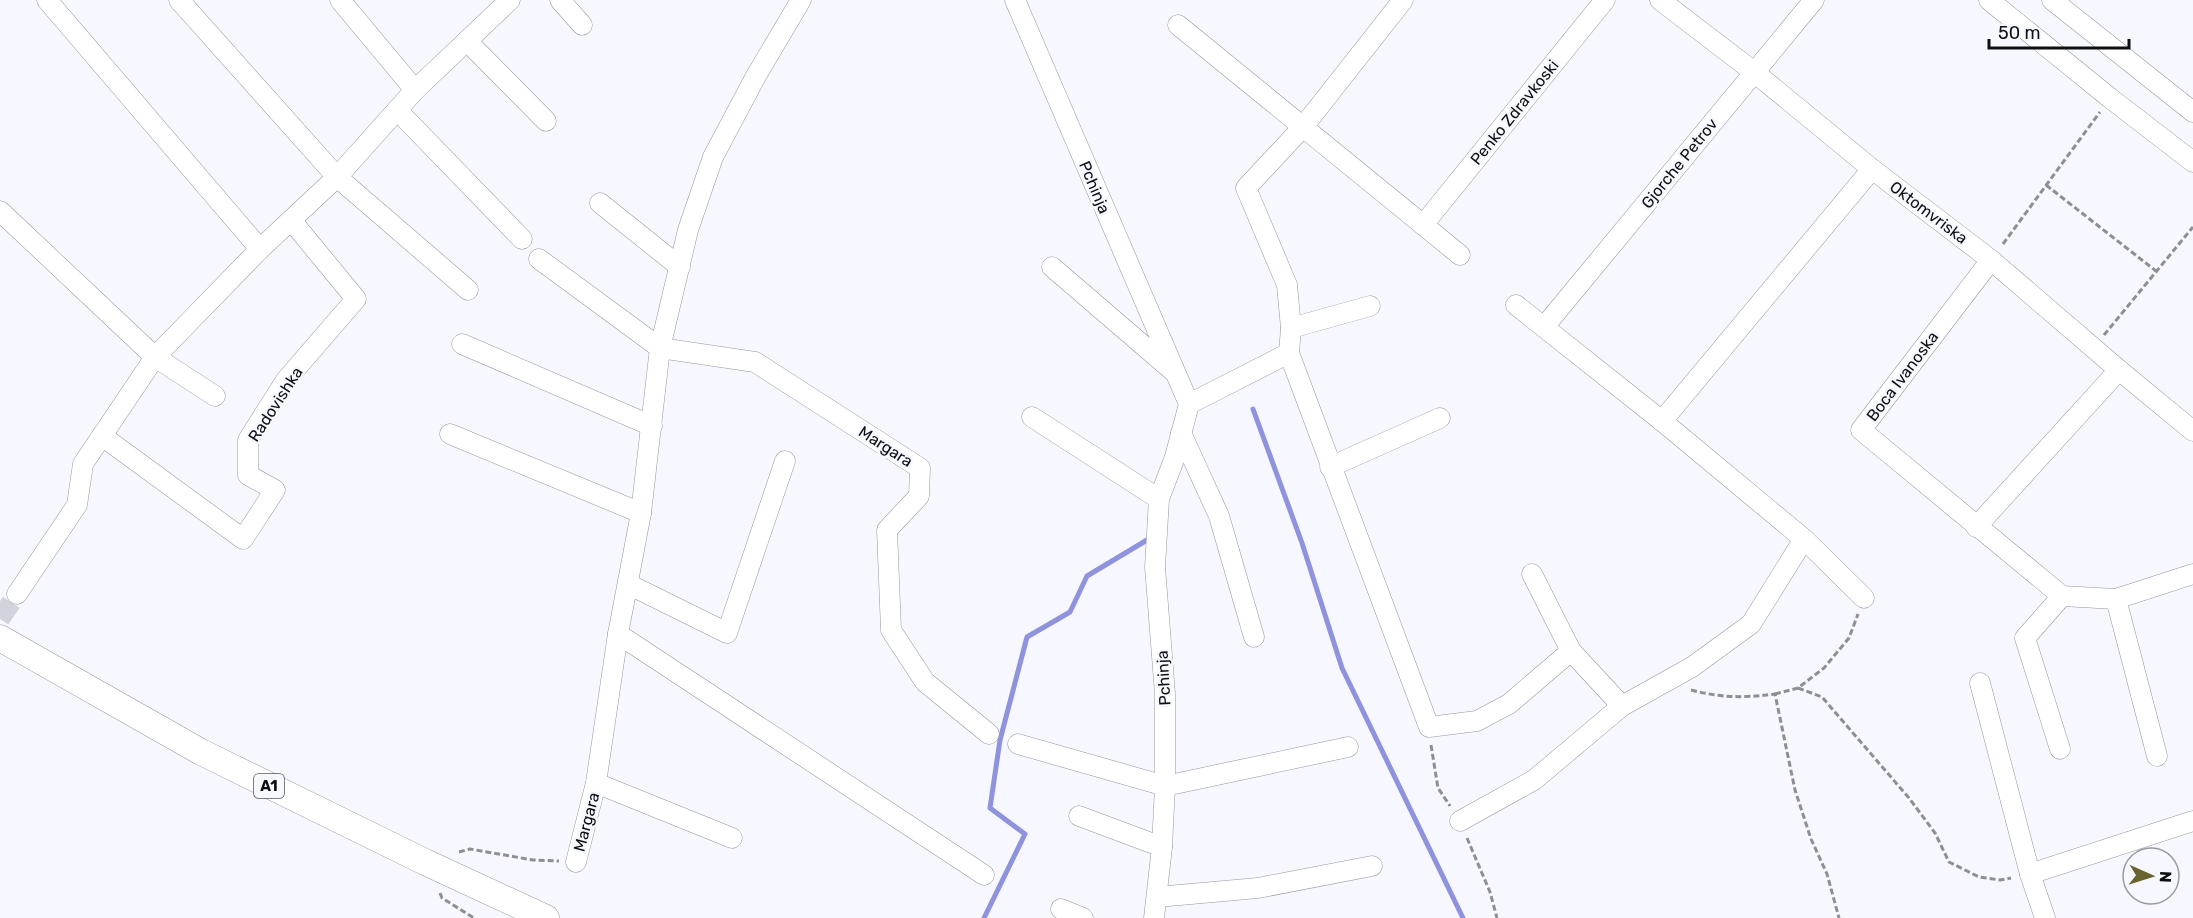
<svg xmlns="http://www.w3.org/2000/svg" width="2193" height="918" font-family="Rubik,sans-serif">
	<style>
		.lines { fill: none; stroke-linecap: round; stroke-linejoin: round }
		.stream { stroke: #8f92dc; stroke-width: 5 }
		.minor-tunnel { stroke: #d3d4db; stroke-width: 20; stroke-dasharray: 20 10; stroke-linecap: butt }
		.minor-casing { stroke: #96979e; stroke-width: 21 }
		.major-casing { stroke: #96979e; stroke-width: 27 }
		.path { stroke: #8e8f95; stroke-width: 3; stroke-dasharray: 6 3; stroke-linecap: butt }
		.minor { stroke: #fff; stroke-width: 20 }
		.major { stroke: #fff; stroke-width: 26 }
		.labels { text-anchor: middle; stroke-width: 5; stroke-linejoin: round; paint-order: stroke }
		.shield { fill: #f6f7ff; stroke: #545558; stroke-width: 1.5 }
		.shield-label { font-size: 15px; font-weight: bold; fill: #0e0f11 }
		.street-label { font-size: 16px; fill: #0e0f11; stroke: #f6f7ff }
	</style>
	<rect width="100%" height="100%" fill="#f6f7ff"/>
	<g class="lines">
		<g class="stream">
			<path d="M1253,409L1302,543L1342,668L1463,918"/>
			<path d="M984,918L1025,834L990,808L1000,740L1027,637L1070,612L1087,576L1152,537"/>
		</g>
		<path class="minor-tunnel" d="M0,619L17,594"/>
		<g class="minor-casing">
			<g id="minor">
				<path d="M47,0L260,249"/>
				<path d="M179,0L337,177L468,290"/>
				<path d="M340,0L415,90"/>
				<path d="M560,0L582,25"/>
				<path d="M1015,0L1189,404L1175,457L1159,499L1155,567L1165,694V786L1162,847L1154,918"/>
				<path d="M1660,0L1754,72L1872,169L1991,260L2119,370L2193,431"/>
				<path d="M1989,0L2110,98L2193,162"/>
				<path d="M2052,0L2193,112"/>
				<path d="M1178,25L1460,255"/>
				<path d="M467,41L546,121"/>
				<path d="M397,110L522,239"/>
				<path d="M600,203L680,267"/>
				<path d="M0,211L155,357L215,396"/>
				<path d="M1423,225L1605,0"/>
				<path d="M539,259L660,348L755,362L920,468L919,496L887,530L891,630L925,682L989,734"/>
				<path d="M1991,260L1861,430L2062,596L2116,599L2193,574"/>
				<path d="M1052,267L1173,371"/>
				<path d="M1516,305L1662,421L1804,539L1864,598"/>
				<path d="M1544,327L1814,0"/>
				<path d="M1291,328L1370,306"/>
				<path d="M462,344L652,426"/>
				<path d="M1289,353L1429,727L1477,721L1509,704L1571,651"/>
				<path d="M1189,404L1289,353L1291,328L1287,285L1246,188L1303,127L1403,0"/>
				<path d="M1032,417L1159,499"/>
				<path d="M1662,421L1872,169"/>
				<path d="M1181,433L1219,516L1254,637"/>
				<path d="M450,434L641,513"/>
				<path d="M102,436L243,539L275,490L248,475V440L286,380L356,299L291,220"/>
				<path d="M1330,467L1440,418"/>
				<path d="M1976,527L2119,370"/>
				<path d="M1532,574L1571,651L1622,706"/>
				<path d="M628,584L727,633L785,461"/>
				<path d="M17,594L77,505L83,464L155,357L260,249L337,177L415,90L510,0"/>
				<path d="M2116,599L2157,756"/>
				<path d="M618,634L984,875"/>
				<path d="M1980,683L2030,874L2045,918"/>
				<path d="M1018,744L1165,786L1348,747"/>
				<path d="M2060,749L2025,638L2062,596"/>
				<path d="M596,783L732,838"/>
				<path d="M1079,816L1162,847"/>
				<path d="M1460,821L1534,780L1622,706L1692,667L1751,624L1804,539"/>
				<path d="M576,862L596,783L618,634L641,513L660,348L688,230L713,157L756,76L801,0"/>
				<path d="M2030,874L2193,821"/>
				<path d="M1157,897L1258,888L1372,866"/>
				<path d="M1061,909L1083,918"/>
			</g>
		</g>
		<g class="major-casing">
			<path id="major" d="M0,638L201,752L425,862L546,918"/>
		</g>
		<g class="path">
			<path d="M2046,185L2156,271"/>
			<path d="M2003,244L2100,112"/>
			<path d="M2104,335L2193,227"/>
			<path d="M1798,688L1822,697L1909,798L1935,833L1949,862L1979,877L2000,880L2011,878"/>
			<path d="M1691,690C1722,698 1743,698 1775,694L1795,790L1811,839L1827,874L1839,918"/>
			<path d="M1775,694L1798,688L1824,668L1849,638L1858,614"/>
			<path d="M1431,745L1438,788L1450,806"/>
			<path d="M1467,838L1490,892L1497,918"/>
			<path d="M459,852L470,849L533,860L559,861"/>
			<path d="M440,893L442,898L474,918"/>
		</g>
		<use href="#minor" class="minor"/>
		<use href="#major" class="major"/>
	</g>
	<g class="labels">
		<rect class="shield" x="254" y="774" width="30" height="24" rx="4.5"/>
		<g class="shield-label">
			<text x="269" y="791">A1</text>
		</g>
		<g class="street-label">
			<text transform="translate(1514 112) rotate(-51)" y="6">Penko Zdravkoski</text>
			<text transform="translate(1679 163) rotate(-51)" y="6">Gjorche Petrov</text>
			<text transform="translate(1095 187) rotate(67)" y="6">Pchinja</text>
			<text transform="translate(1929 212) rotate(37)" y="6">Oktomvriska</text>
			<text transform="translate(1902 376) rotate(-53)" y="6">Boca Ivanoska</text>
			<text transform="translate(275 404) rotate(-57)" y="6">Radovishka</text>
			<text transform="translate(886 446) rotate(33)" y="6">Margara</text>
			<text transform="translate(1163 678) rotate(-93)" y="6">Pchinja</text>
			<text transform="translate(586 822) rotate(-75)" y="6">Margara</text>
		</g>
	</g>
	<g transform="translate(2151 876) rotate(93)"><circle r="28" fill="#f6f7ff" stroke="#999aa0" stroke-width="1.5"/>
	<path d="M0-4.5L10 22L0 15L-10 22Z" fill="#6a632f"/>
	<text y="-9" font-size="16" font-weight="bold" text-anchor="middle" fill="#0e0f11">N</text>
	</g>
	<path d="M1989 39v9h140v-9" fill="none" stroke="#0e0f11" stroke-width="3"/>
	<text x="1998" y="39" font-size="18" fill="#0e0f11" stroke="#f6f7ff" stroke-width="4.5" paint-order="stroke">50 m</text>
</svg>
